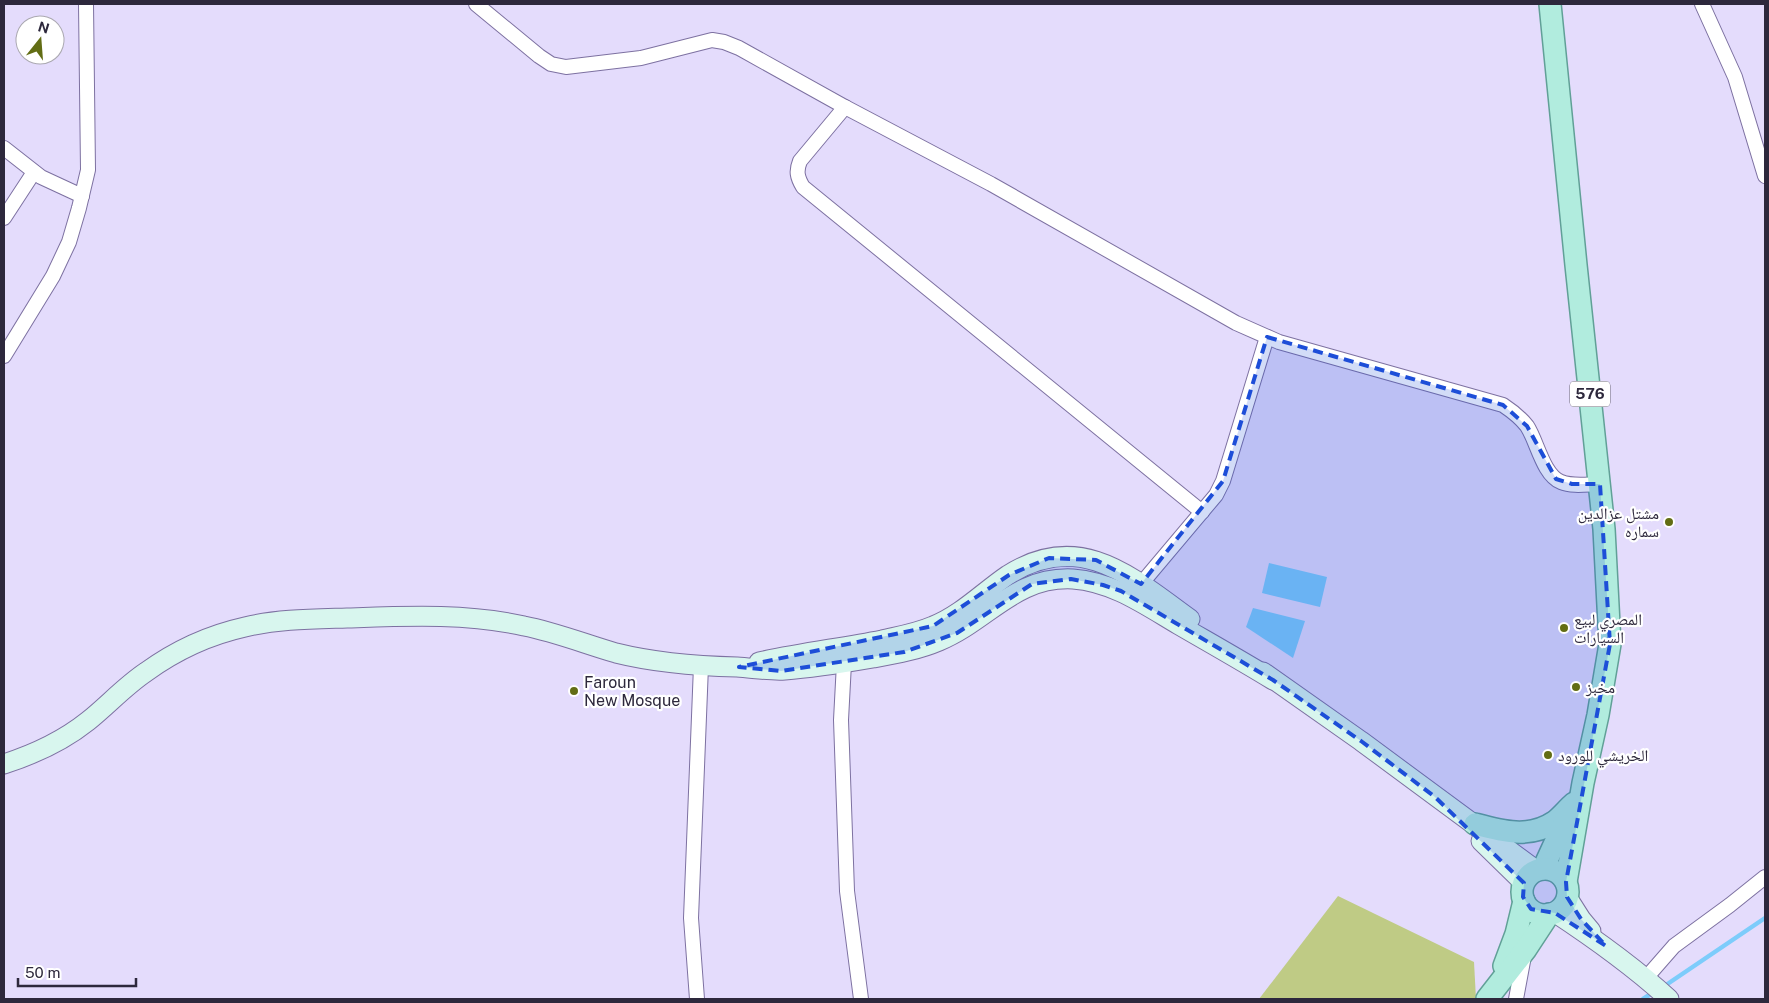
<svg xmlns="http://www.w3.org/2000/svg" width="1769" height="1003" font-family="'Public Sans','Noto Naskh Arabic',sans-serif">
	<style>
		.green { fill: #bfcb85 }
		.water { fill: #7dccfb }
		.lines { fill: none; stroke-linecap: round; stroke-linejoin: round }
		.stream { stroke: #7dccfb; stroke-width: 4.5 }
		.street-casing { stroke: #7d71a1; stroke-width: 16 }
		.secondary-casing { stroke: #7d71a1; stroke-width: 21 }
		.primary-casing { stroke: #61a097; stroke-width: 24 }
		.street { stroke: #fff; stroke-width: 14 }
		.secondary { stroke: #d8f6ee; stroke-width: 19 }
		.primary { stroke: #b1ecde; stroke-width: 21 }
		.marked { fill: #1d4ed8; fill-opacity: 0.2; stroke: #1d4ed8; stroke-width: 4; stroke-dasharray: 10 6; stroke-linejoin: round }
		.poi-dot { fill: #626d14; stroke: #fff; stroke-width: 2 }
		.labels { text-anchor: middle; stroke-width: 4.5; stroke-linejoin: round; paint-order: stroke }
		.shield { fill: #fff; stroke: #6c6876; stroke-width: 1 }
		.shield-label { font-size: 15px; font-weight: bold; fill: #2d283c }
		.poi-label { font-size: 16px; fill: #2d283c; stroke: #fff; text-anchor: start }
	</style>
	<rect width="100%" height="100%" fill="#e4dcfc"/>
	<path class="green" d="M1338,896L1474,962L1476,999H1259Z"/>
	<g class="water">
		<path d="M1269,563L1327,577L1320,607L1262,593Z"/>
		<path d="M1253,608L1305,621L1293,658L1246,627Z"/>
	</g>
	<g class="lines">
		<g class="stream">
			<path d="M1663,987L1765,918"/>
			<path d="M1643,999L1654,992"/>
		</g>
		<g class="street-casing">
			<g id="street">
				<path d="M476,4L539,56L551,64L566,67L641,58L712,40L724,42L739,48L845,107L991,184L1236,323L1279,342L1503,405C1512,411 1520,417 1527,426C1537,441 1543,475 1561,482C1573,487 1588,484 1600,484"/>
				<path d="M1702,4L1735,77L1765,176"/>
				<path d="M845,107L800,161C796,171 797,177 803,187L1202,512"/>
				<path d="M4,148L41,177L82,196"/>
				<path d="M4,218L34,172"/>
				<path d="M4,356L53,276L69,242L79,208L88,170L86,4"/>
				<path d="M1136,590L1216,495L1223,481L1267,337"/>
				<path d="M844,663L841,720L847,891L861,999"/>
				<path d="M1646,978L1674,946L1730,905L1765,877"/>
				<path d="M697,999L691,918L701,666"/>
				<path d="M1516,999L1524,956"/>
			</g>
		</g>
		<g class="secondary-casing">
			<g id="secondary">
				<path d="M759,662C800,653 841,648 882,640C899,636 917,633 933,626C961,615 983,592 1008,575C1080,529 1132,577 1190,619"/>
				<path d="M1263,672L1361,741L1537,871"/>
				<path d="M4,764C35,754 63,741 88,721C108,705 125,686 146,672C175,651 209,635 245,627C278,619 313,619 347,618C406,616 466,613 524,626C555,632 585,644 616,653C656,663 696,666 737,667C753,668 769,671 785,670C815,668 844,663 873,658C895,654 918,650 939,641C989,620 1015,576 1073,579C1113,582 1145,605 1179,625C1210,643 1242,661 1273,680"/>
				<path d="M1481,841L1524,883"/>
				<path d="M1567,897L1581,919L1591,931"/>
				<path d="M1554,912C1595,939 1633,966 1669,999"/>
			</g>
		</g>
		<g class="primary-casing">
			<g id="primary">
				<path d="M1550,4L1576,265L1604,529L1610,644L1598,715L1583,783L1566,882"/>
				<path d="M1475,824C1501,831 1529,839 1554,822C1561,817 1567,809 1574,803"/>
				<path d="M1543,869L1570,810"/>
				<circle cx="1545" cy="892" r="23"/>
				<path d="M1504,966L1516,934L1524,901"/>
				<path d="M1487,999L1526,949L1549,914"/>
			</g>
		</g>
		<use href="#street" class="street"/>
		<use href="#secondary" class="secondary"/>
		<use href="#primary" class="primary"/>
	</g>
	<path class="marked" d="M1267,337L1503,405L1527,426L1556,479L1572,484H1600L1610,644L1566,882L1567,897L1581,919L1606,946L1555,913L1531,909L1523,897L1524,883L1435,797L1361,741L1273,680L1121,591L1103,585L1071,579L1032,584L957,633L904,652L781,671L739,667L933,626L1009,575L1049,558L1096,560L1141,584L1223,481Z"/>
	<g class="poi-dot">
		<circle cx="1669" cy="522" r="5"/>
		<circle cx="1564" cy="628" r="5"/>
		<circle cx="1576" cy="687" r="5"/>
		<circle cx="574" cy="691" r="5"/>
		<circle cx="1548" cy="755" r="5"/>
	</g>
	<g class="labels">
		<rect class="shield" x="1570" y="381.5" width="40" height="25" rx="4"/>
		<g class="shield-label">
			<text x="1590" y="399">576</text>
		</g>
		<g class="poi-label">
			<text x="1659" y="519" text-anchor="end">مشتل عزالدين<tspan x="1659" dy="18">سماره</tspan></text>
			<text x="1574" y="625">المصري لبيع<tspan x="1574" dy="18">السيارات</tspan></text>
			<text x="584" y="688">Faroun<tspan x="584" dy="18">New Mosque</tspan></text>
			<text x="1586" y="693">مخبز</text>
			<text x="1558" y="761">الخريشي للورود</text>
		</g>
	</g>
	<rect width="1769" height="1003" fill="none" stroke="#2d283c" stroke-width="10"/>
	<g transform="translate(40 40) rotate(17)"><circle r="24" fill="#ffffff" stroke="#aba9b1"/>
	<path d="M0-4L9 19L0 12L-9 19Z" fill="#626d14"/>
	<text y="-8" font-size="14" font-weight="bold" text-anchor="middle" fill="#2d283c">N</text>
	</g>
	<path d="M18 978v8h118v-8" fill="none" stroke="#2d283c" stroke-width="2.5"/>
	<text x="25" y="978" font-size="15" fill="#2d283c" stroke="#ffffff" stroke-width="4" paint-order="stroke">50 m</text>
</svg>
